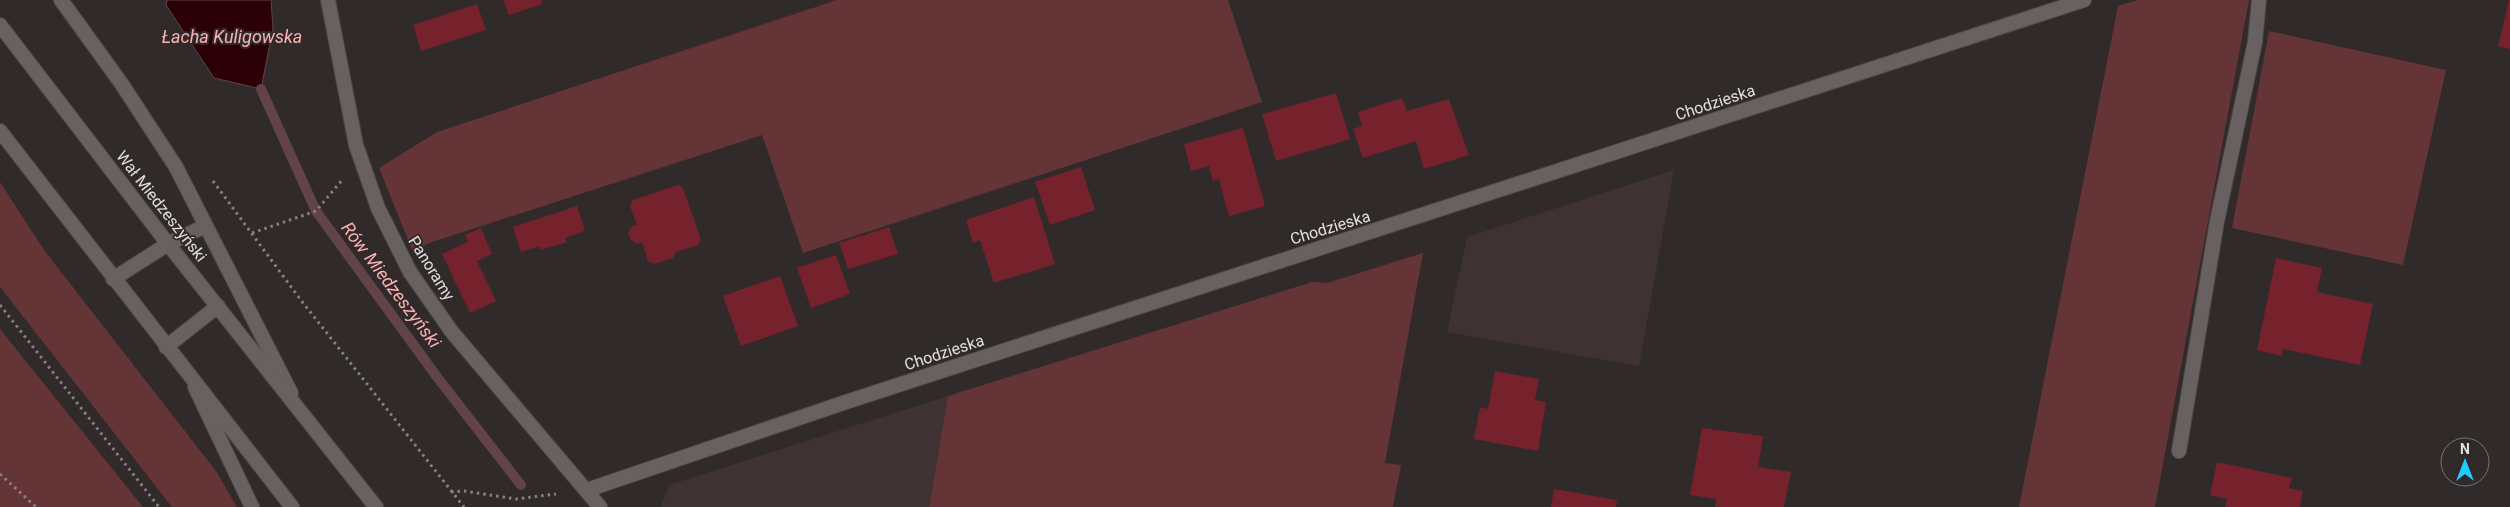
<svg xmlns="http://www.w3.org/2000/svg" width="2510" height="507" font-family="Roboto,sans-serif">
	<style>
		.built { fill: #3f3232 }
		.green { fill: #653437 }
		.water { fill: #2b0107; stroke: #624348 }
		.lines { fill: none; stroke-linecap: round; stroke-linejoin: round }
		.stream { stroke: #624348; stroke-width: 10 }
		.building { fill: #75222d }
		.service-casing { stroke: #4e4848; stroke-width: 16 }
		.minor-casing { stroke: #4e4848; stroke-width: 16 }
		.secondary-casing { stroke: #4e4848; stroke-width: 16 }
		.path { stroke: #878181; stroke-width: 3; stroke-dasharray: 2.5 4; stroke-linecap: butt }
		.service { stroke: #696161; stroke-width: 14 }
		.minor { stroke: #696161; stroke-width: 14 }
		.secondary { stroke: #696161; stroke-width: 14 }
		.labels { text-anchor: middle; stroke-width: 4; stroke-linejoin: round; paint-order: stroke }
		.street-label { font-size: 16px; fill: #e3dede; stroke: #312a2a }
		.water-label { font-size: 18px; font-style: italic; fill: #fbb0b2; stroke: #312a2a }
	</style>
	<rect width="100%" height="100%" fill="#312a2a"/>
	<g class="built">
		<path d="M1674,170L1639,366L1447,332L1467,237Z"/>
		<path d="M948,396L929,507H661L669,485Z"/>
	</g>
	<g class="green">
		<path d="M837,0H1228L1262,102L803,253L762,135L429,243L413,252L379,168L437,132Z"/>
		<path d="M2138,0H2249L2155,507H2019L2118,6Z"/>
		<path d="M2269,31L2446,70L2403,265L2232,228Z"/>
		<path d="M0,182L44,250L216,471L237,507H172L0,287Z"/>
		<path d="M1423,253L1385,463L1401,465L1393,507H929L948,396L1312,282L1327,283Z"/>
		<path d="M0,328V329L143,507H0Z"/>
	</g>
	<path class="water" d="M167,0H271L273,28L261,89L214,78L166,5Z"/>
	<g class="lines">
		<path class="stream" d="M261,89L316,211L437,377L521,485"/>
	</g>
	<g class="building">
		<path d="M503,0H541L542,4L509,15Z"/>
		<path d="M2509,0H2510V49L2498,46Z"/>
		<path d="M477,4L486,30L421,51L413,25Z"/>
		<path d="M1336,93L1350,139L1276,161L1262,114Z"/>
		<path d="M1402,98L1407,111L1449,99L1469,155L1424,169L1416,141L1363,158L1353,129L1362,126L1358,112Z"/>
		<path d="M1243,128L1265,206L1229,216L1219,179L1213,181L1209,166L1191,171L1184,144Z"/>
		<path d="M1081,167L1095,210L1050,225L1035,182Z"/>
		<path d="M678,185L683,188L701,240L698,245L676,252L673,258L654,264L648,261L642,242L637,244L631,240L628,233L632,226L637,225L630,206L633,200Z"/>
		<path d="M1034,197L1055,264L994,283L980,240L973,243L966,220Z"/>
		<path d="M577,206L585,231L565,238L567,242L541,250L540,246L521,252L513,227Z"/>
		<path d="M889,227L898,254L848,269L839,243Z"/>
		<path d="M481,228L492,254L477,261L496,301L470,313L442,254L468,242L465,235Z"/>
		<path d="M836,255L850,294L811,308L797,268Z"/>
		<path d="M2276,258L2322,268L2317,292L2373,304L2360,365L2283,349L2282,356L2257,350Z"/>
		<path d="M780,276L798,326L741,346L723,296Z"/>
		<path d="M1495,371L1539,379L1535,400L1546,402L1538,451L1474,439L1480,407L1488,409Z"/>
		<path d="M1702,428L1763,436L1758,467L1791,472L1784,507H1715L1717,499L1690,495Z"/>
		<path d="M2217,462L2292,478L2289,488L2303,491L2300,507H2225L2227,499L2210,495Z"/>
		<path d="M1554,489L1617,500L1616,507H1551Z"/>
	</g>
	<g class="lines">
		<g class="service-casing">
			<g id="service">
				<path d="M168,244L205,226"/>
				<path d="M195,387L252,507"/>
				<path d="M2179,451L2217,221L2255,42L2259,0"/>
			</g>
		</g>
		<g class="minor-casing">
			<g id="minor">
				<path d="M61,0L121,83L176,167L291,393"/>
				<path d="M328,0L356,145L378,208L410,272L452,332L600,507"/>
				<path d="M587,490L849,401L2084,0"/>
			</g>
		</g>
		<g class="secondary-casing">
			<g id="secondary">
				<path d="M0,25L168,244L376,507"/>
				<path d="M0,131L292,507"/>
				<path d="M113,279L168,244"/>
				<path d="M166,347L218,306"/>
			</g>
		</g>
		<g class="path">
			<path d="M213,181L300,299L464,507"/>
			<path d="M252,233L316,211L342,180"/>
			<path d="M0,305L159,507"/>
			<path d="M0,474L36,507"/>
			<path d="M451,492L464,491L516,499L556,494"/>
		</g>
		<use href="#service" class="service"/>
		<use href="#minor" class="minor"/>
		<use href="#secondary" class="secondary"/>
	</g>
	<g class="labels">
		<g class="street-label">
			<text transform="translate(1715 102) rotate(-18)" y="6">Chodzieska</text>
			<text transform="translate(162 206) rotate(52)" y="6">Wał Miedzeszyński</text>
			<text transform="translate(1330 227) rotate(-17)" y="6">Chodzieska</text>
			<text transform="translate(432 268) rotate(58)" y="6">Panoramy</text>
			<text transform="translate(944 352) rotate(-18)" y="6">Chodzieska</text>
		</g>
		<g class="water-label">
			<text x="232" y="43">Łacha Kuligowska</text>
			<text transform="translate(391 285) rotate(53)" y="6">Rów Miedzeszyński</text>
		</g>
	</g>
	<g transform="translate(2465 462)"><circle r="24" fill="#312a2a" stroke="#787272"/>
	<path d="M0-4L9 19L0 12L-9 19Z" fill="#24c9fe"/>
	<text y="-8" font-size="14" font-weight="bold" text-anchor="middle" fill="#e3dede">N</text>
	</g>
</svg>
